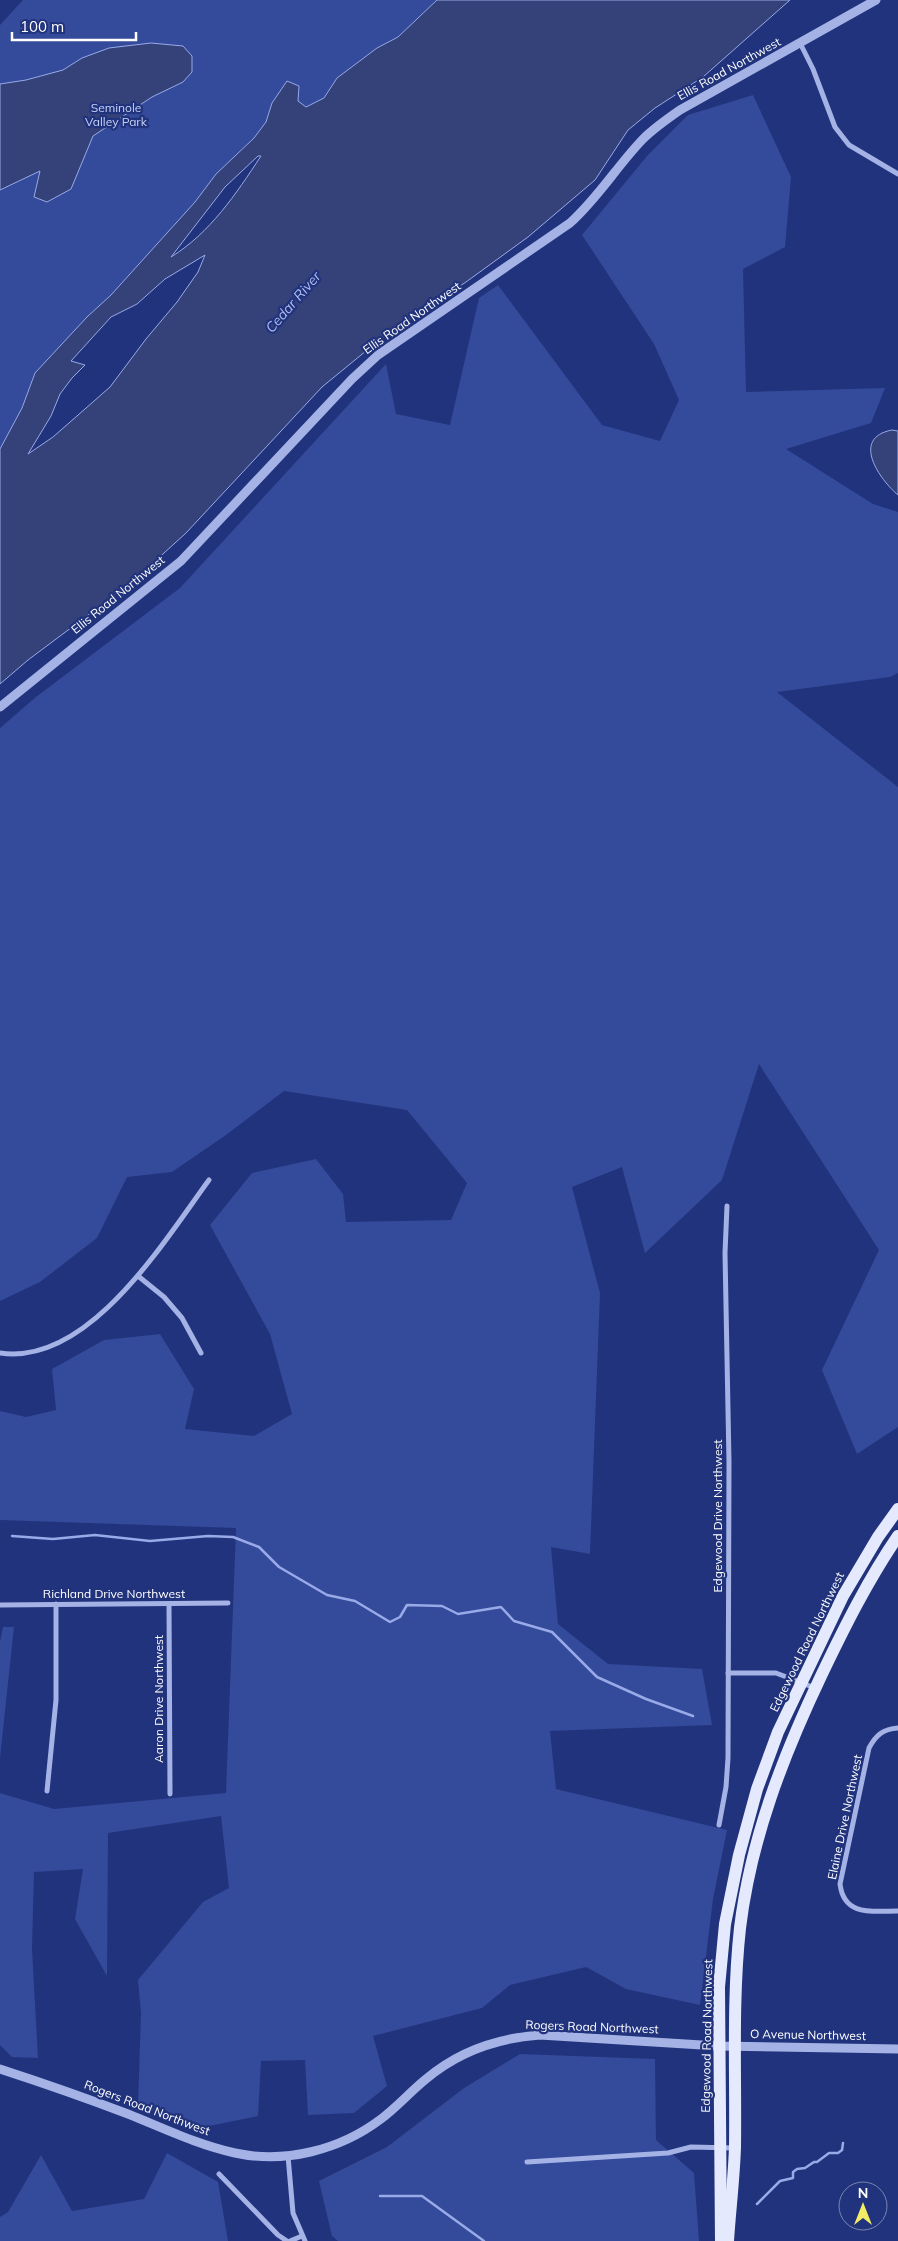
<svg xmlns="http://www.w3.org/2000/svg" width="898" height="2241" font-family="Mulish,sans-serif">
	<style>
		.green { fill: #344a9a }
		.water { fill: #354279; stroke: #98aae8; fill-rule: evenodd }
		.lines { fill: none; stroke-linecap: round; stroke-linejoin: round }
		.stream { stroke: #98aae8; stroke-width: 2.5 }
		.minor { stroke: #a4b2e6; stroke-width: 5 }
		.tertiary { stroke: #a4b2e6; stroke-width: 9 }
		.primary { stroke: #e5e9fd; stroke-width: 12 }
		.labels { text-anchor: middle; stroke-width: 4.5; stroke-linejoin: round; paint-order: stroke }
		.street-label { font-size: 12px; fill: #fff; stroke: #21337c }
		.park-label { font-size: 12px; fill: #c7d1f5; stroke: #21337c }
		.water-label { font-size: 14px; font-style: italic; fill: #afbdee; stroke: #21337c }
	</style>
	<rect width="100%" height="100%" fill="#21337c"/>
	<g class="green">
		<path d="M23,0H437L398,37L377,48L337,78L324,98L306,107L298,101L272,103L266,122L254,138L216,174L195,202L111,295L87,317L35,373L22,408L0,449V25Z"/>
		<path d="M753,95L791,177L785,247L743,269L746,392L885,388L871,423L786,449L873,504L898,512V673L890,677L777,692L898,787V1427L857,1454L822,1370L879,1250L759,1064L722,1180L645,1253L622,1167L572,1187L600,1293L590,1554L551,1547L558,1624L608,1664L702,1669L712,1725L550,1731L556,1789L727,1830L713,1899L700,2005L626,1989L586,1967L510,1985L482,2008L373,2036L387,2086L354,2113L308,2115L305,2060L261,2061L258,2116L199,2128L138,2106L141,2013L138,1980L203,1902L229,1888L221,1816L108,1833L107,1976L75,1919L83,1869L34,1872L32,1949L38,2058L12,2057L0,2045V1793L54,1809L226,1793L236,1528L0,1520V1411L26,1417L56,1410L52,1369L104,1340L160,1334L194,1389L185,1429L254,1436L292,1414L270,1334L210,1225L252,1173L316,1159L343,1194L346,1222L451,1220L467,1183L407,1110L284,1091L226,1135L172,1172L127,1177L97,1238L40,1282L0,1301V728L36,697L180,588L386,364L396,414L450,425L479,298L498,285L602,425L660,441L679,400L654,344L582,235L647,156L688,115Z"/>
		<path d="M3,1627H14L0,1758V1642Z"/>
		<path d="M520,2054L655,2059L656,2140L694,2173L699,2241H338L332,2236L319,2181L387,2147L464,2088Z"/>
		<path d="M167,2153L218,2182L228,2241H0V2217L8,2212L41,2155L72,2211L144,2199Z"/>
	</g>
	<g class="water">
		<path d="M437,0H790L703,77L655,108L628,130L595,180L528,237L466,282L383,337L322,387L186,533L131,583L28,660L0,684V449L22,408L35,373L87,317L111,295L195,202L216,174L254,138L266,122L272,103L287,81L299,86L298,101L306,107L324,98L337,78L377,48L398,37ZM258,156H261C236,194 210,233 171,257L225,187ZM205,255L198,272L177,302L146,339L110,387L53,437L28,454L51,416L60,394L72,378L85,365L71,361L111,317L137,304L165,279Z"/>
		<path d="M151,43L183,46L192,56V72L183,82L152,97L93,136L71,189L47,202L34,197L40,171L0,190V84L26,80L63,70L82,58L109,48Z"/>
		<path d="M892,430L898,431V495C880,480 850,438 892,430Z"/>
	</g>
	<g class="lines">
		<g class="stream">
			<path d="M12,1536L53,1539L95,1535L150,1541L208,1536L233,1537L259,1547L279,1567L327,1595L355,1601L390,1622L400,1617L407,1605L442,1606L458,1614L501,1607L514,1621L552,1632L597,1677L646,1699L693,1716"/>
			<path d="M380,2196H422L484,2241"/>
			<path d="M757,2204L780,2181L793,2178V2172L797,2169L805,2168L814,2162H817L829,2153H838L842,2150L843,2143"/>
		</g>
		<g class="minor">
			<path d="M800,43L813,69L835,127L849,145L898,174"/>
			<path d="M138,1276L164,1297L182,1318L201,1353"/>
			<path d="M0,1353C89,1366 164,1241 209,1180"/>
			<path d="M169,1604L170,1794"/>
			<path d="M0,1605L228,1603"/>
			<path d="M728,1673H776L815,1688"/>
			<path d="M898,1728C883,1729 876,1735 869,1748L840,1884C844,1917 873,1911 898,1911"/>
			<path d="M47,1791L56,1700V1604"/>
			<path d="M719,1825L726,1787L728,1758L729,1462L725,1253L727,1206"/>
			<path d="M288,2156L293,2213L305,2241"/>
			<path d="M527,2162L668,2153L691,2147L734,2148"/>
			<path d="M219,2174L278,2235L287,2241"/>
			<path d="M290,2241L302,2236"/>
		</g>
		<g class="tertiary">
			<path d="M0,707L181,561L352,379L378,355L570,223C598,198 617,166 643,139C654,128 667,119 680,110L876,0"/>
			<path d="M0,2069C43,2083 86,2098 128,2114C163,2128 198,2145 235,2153C285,2164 340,2150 381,2119C397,2107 410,2092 426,2079C459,2051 498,2038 540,2035L718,2046L898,2049"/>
		</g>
		<g class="primary">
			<path d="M721,2241L719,1987L725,1924L739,1855L757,1789L778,1732L843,1596L878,1537L898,1509"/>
			<path d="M728,2241C730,2210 734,2178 735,2147C736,2074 732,2001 740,1928C751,1838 783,1756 822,1674C845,1626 868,1580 898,1536"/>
		</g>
	</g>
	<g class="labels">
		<g class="street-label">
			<text transform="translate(729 69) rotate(-29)" y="4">Ellis Road Northwest</text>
			<text transform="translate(412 318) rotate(-35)" y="4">Ellis Road Northwest</text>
			<text transform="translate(118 595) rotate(-39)" y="4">Ellis Road Northwest</text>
			<text transform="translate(718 1516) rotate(-90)" y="4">Edgewood Drive Northwest</text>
			<text x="114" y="1598">Richland Drive Northwest</text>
			<text transform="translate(807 1642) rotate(-64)" y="4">Edgewood Road Northwest</text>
			<text transform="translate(159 1699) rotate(-90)" y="4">Aaron Drive Northwest</text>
			<text transform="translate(845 1817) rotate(-78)" y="4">Elaine Drive Northwest</text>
			<text transform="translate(592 2027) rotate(2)" y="4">Rogers Road Northwest</text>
			<text transform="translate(808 2035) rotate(1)" y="4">O Avenue Northwest</text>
			<text transform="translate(707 2036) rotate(-89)" y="4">Edgewood Road Northwest</text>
			<text transform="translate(147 2108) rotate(21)" y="4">Rogers Road Northwest</text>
		</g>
		<g class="park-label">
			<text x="116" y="112">Seminole<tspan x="116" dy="14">Valley Park</tspan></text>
		</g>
		<g class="water-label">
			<text transform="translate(293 302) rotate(-49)" y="5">Cedar River</text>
		</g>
	</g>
	<g transform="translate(863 2206)"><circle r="24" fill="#21337c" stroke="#7a85b0"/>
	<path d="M0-4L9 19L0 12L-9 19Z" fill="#f3ec65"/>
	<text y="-8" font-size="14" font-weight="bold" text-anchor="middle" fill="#ffffff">N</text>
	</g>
	<path d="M12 32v8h124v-8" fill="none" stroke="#ffffff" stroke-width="2.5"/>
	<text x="20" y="32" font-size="15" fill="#ffffff" stroke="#21337c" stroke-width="4" paint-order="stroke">100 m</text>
</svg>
